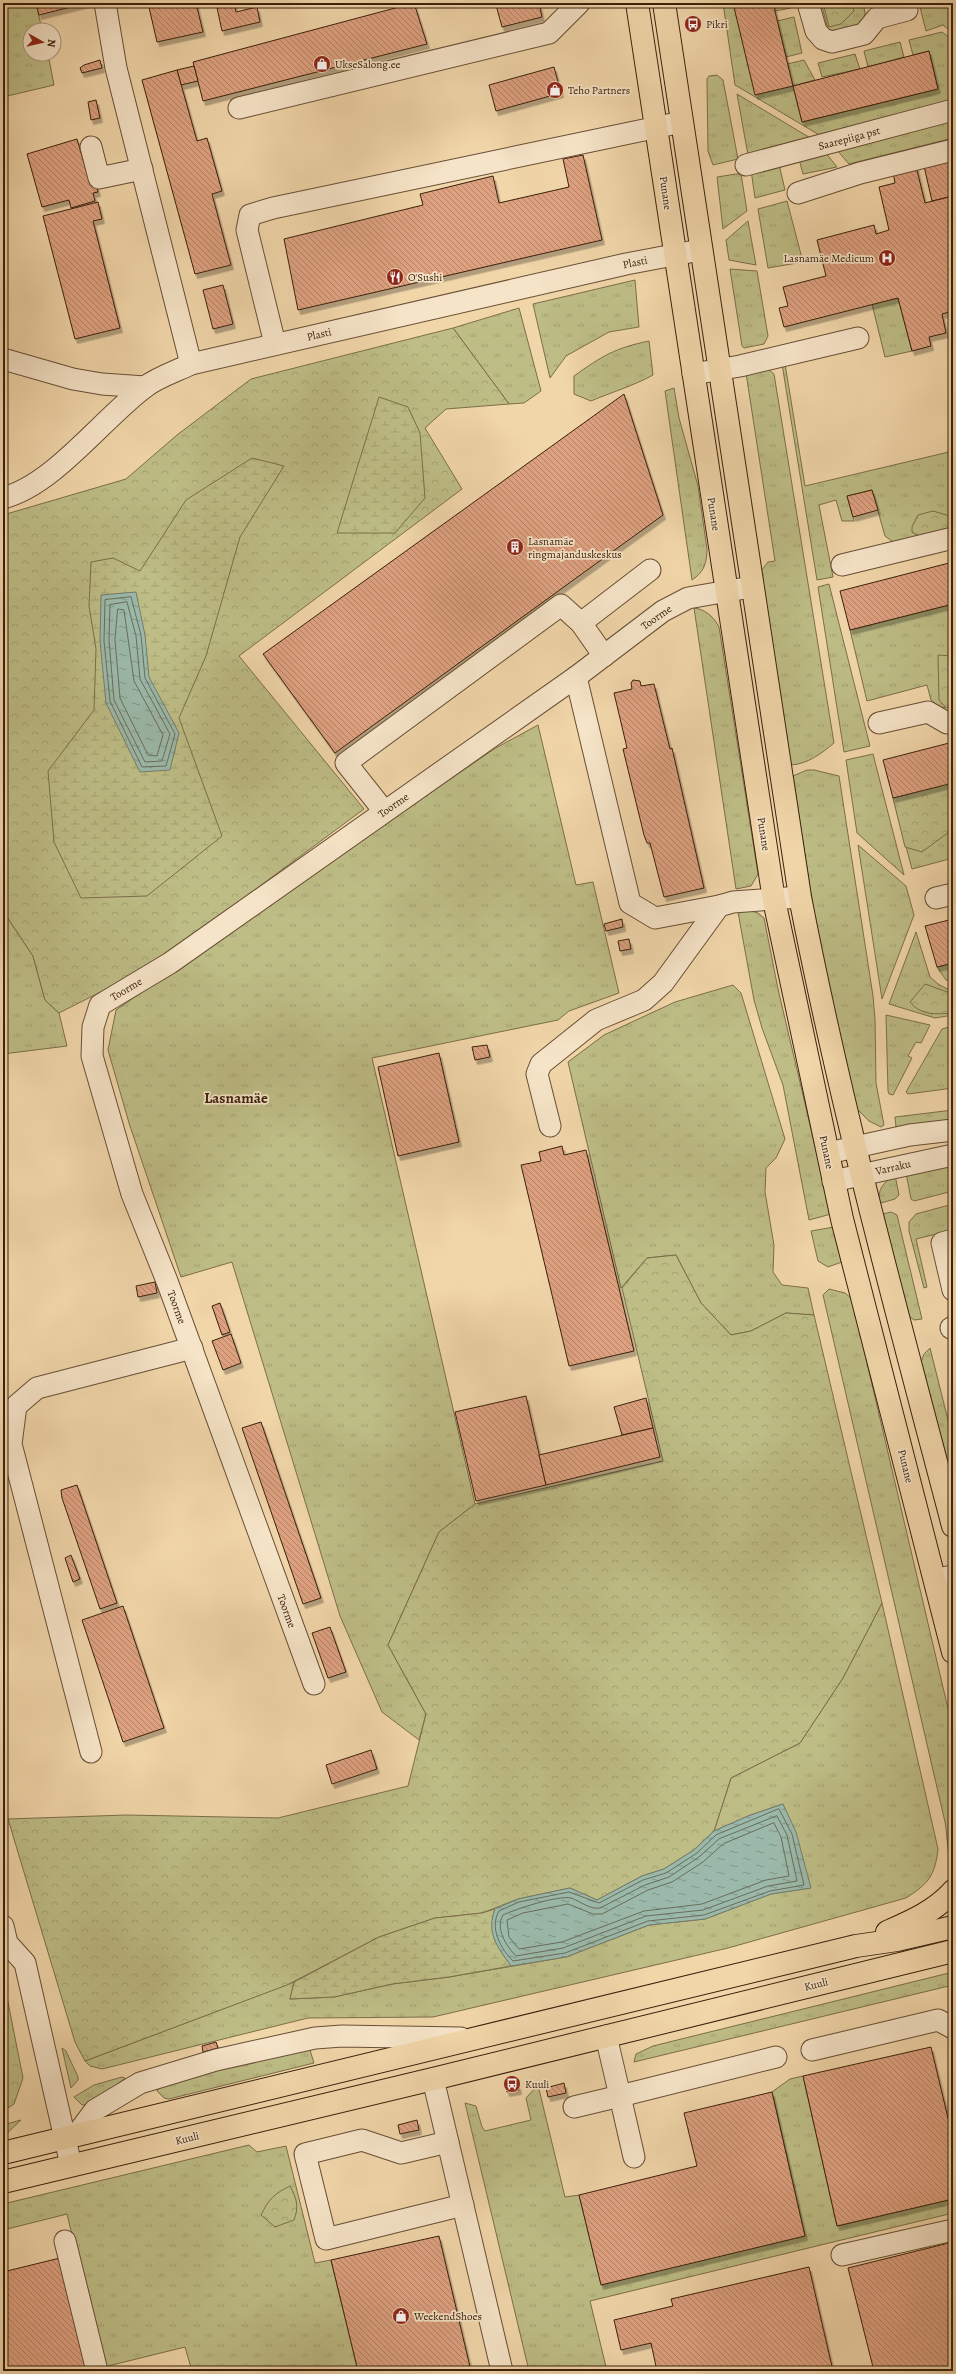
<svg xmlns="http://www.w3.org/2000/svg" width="956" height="2374" font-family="Alegreya,serif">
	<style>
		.grass { fill: url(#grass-tufts); stroke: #7c6e49 }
		.forest { fill: url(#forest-crowns); stroke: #7c6e49 }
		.wetland { fill: url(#wetland-marsh); stroke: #7c6e49 }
		.water { fill: url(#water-ripples); stroke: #747c6b }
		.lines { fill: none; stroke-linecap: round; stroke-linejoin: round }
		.shore { stroke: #6a6c5b; stroke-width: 1 }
		.building { fill: url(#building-back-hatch); stroke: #3a200c; filter: url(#shadow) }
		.minor-casing { stroke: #684e34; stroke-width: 23 }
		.major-casing { stroke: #3a200c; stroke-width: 24 }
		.minor { stroke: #f6e4c8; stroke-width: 21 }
		.major { stroke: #f1d6aa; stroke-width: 22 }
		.labels { text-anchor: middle; stroke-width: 3.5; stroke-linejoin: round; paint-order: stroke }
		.poi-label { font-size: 11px; fill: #3a200c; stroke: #f6e4c8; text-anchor: start }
		.street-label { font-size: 11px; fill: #3a200c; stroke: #f6e4c8 }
		.district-label { font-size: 15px; font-weight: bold; fill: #3a200c; stroke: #f6e4c8 }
	</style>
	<defs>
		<pattern id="grass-tufts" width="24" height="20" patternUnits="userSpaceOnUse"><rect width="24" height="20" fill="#bebd86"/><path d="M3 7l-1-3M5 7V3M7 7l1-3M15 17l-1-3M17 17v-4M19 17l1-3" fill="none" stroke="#a4a272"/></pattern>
		<pattern id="forest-crowns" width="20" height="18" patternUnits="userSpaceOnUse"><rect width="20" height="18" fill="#bebd86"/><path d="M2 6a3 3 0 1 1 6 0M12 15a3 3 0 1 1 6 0" fill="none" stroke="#a4a272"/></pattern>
		<pattern id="wetland-marsh" width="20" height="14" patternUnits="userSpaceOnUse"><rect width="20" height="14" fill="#bebd86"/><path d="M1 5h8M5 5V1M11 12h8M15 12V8" fill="none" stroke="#a4a272"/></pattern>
		<pattern id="water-ripples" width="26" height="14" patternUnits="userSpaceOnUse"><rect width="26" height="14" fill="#9bb9aa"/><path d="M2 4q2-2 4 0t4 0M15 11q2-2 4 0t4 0" fill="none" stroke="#7f9689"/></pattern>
		<pattern id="building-back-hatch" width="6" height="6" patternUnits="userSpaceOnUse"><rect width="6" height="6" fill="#dea180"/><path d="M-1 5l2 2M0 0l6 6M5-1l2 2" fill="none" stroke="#b58367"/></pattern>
		<filter id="shadow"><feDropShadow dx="2.5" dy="4.5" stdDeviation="0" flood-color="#0004"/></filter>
	</defs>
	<rect width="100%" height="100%" fill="#f1d6aa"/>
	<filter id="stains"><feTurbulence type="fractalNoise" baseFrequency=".005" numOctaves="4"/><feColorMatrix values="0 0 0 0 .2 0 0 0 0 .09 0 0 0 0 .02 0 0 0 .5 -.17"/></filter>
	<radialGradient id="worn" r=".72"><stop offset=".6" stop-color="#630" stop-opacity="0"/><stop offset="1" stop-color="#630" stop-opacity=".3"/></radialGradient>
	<g class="grass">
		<path d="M3,3H36L42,30H30V54H48L54,85L3,97Z"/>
		<path d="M723,3H733L787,64L804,60L815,80L793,86L802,122L938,89L929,51L913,55L909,40L942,32L953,40V91L947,103L821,136L735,85Z"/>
		<path d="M773,3H790L791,8L775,11Z"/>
		<path d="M821,3H863L865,13L864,24L829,33Z"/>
		<path d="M919,3H953V33L943,25L926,31Z"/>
		<path d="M794,17L802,53L786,57L777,21Z"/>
		<path d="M900,42L904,57L868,67L864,51Z"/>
		<path d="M855,54L860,69L822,77L818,63Z"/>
		<path d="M717,75L723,80L738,159L713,165L708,151L707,79L709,76Z"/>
		<path d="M737,94L812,139L748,155Z"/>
		<path d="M953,118V138L849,164L836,149Z"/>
		<path d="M825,152L837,167L803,174L799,159Z"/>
		<path d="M779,164L785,190L755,198L751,170Z"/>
		<path d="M736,174H741L747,211L723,229L717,177Z"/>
		<path d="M787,201L803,262L768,268L758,209Z"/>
		<path d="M748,221L756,265L729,260L726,240Z"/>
		<path d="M730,269L757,271L768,336L764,344L744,348L742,346Z"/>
		<path d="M635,280L639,327L609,332L566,356L550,378L533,304Z"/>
		<path d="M898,298L912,351L885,357L872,304Z"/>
		<path d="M519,308L541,391L524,403L509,404L453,328Z"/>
		<path d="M649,341L653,375C633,386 612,392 591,401L574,394V376C602,356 615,348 649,341Z"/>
		<path d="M782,364H785L805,486L953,451V528L893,542L885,536L872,490L847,496L854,521H842L836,500L819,505L833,577L817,580Z"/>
		<path d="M769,370L774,374L834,743C822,753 808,764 791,765L761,571L768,562L775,561L746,373Z"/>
		<path d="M674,388L679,418L698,486L707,549C707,563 704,572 692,580L665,391Z"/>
		<path d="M829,584L870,746L844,752L818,587Z"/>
		<path d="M953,604V707L940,708L931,700L927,685L867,701L850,630Z"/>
		<path d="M694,608C705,609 714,617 719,627L758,874L751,886L736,889Z"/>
		<path d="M538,725L576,885L593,882L619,993L569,1011L558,1020L372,1058L475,1504L439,1532L388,1645L426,1714L419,1740L382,1712L340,1616L232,1262L181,1277L129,1123L108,1050L116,1010L494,749Z"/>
		<path d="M873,754L904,875L857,833L846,760Z"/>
		<path d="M807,770H814L839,776L873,996L875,1019L876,1083L884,1125L881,1127L869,1121L857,1109L832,1010L813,907L793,776Z"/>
		<path d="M953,783V858L912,869L893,798Z"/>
		<path d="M858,845L906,886L914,915L882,999Z"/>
		<path d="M3,911L33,956L45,1000L59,1013L67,1046L3,1054Z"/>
		<path d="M751,911L758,913L764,918L778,989L831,1214L809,1220L783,1085L762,1028L754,1000L738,912Z"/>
		<path d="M916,932L930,977L938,984L953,992V1015L935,1018L889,1004Z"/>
		<path d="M953,963V982L946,980L937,967Z"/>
		<path d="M733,985L741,993L785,1139L776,1158L766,1168L765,1192L774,1245L773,1272L782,1285L808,1288L814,1315L786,1313L751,1331L731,1335L701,1303L676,1255L647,1258L621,1288L568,1062L604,1035L675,1002Z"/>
		<path d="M886,1015L930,1025L921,1043L916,1042L908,1056L912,1058L893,1095L889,1094L888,1091Z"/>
		<path d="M953,1026V1088L908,1094L906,1092L942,1029Z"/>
		<path d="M953,1110V1119L896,1127L895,1117Z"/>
		<path d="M953,1161V1191L914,1201L911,1199L906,1173Z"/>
		<path d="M895,1175L899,1195L895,1199L881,1203C875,1191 885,1181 895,1175Z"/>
		<path d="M953,1204V1230L916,1239L927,1287L924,1288L909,1231V1222L916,1214Z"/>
		<path d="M891,1212L897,1215L922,1319L914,1320L909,1316L883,1214Z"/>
		<path d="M834,1227L842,1262L828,1267L818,1261L811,1231Z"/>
		<path d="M829,1289L845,1293L852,1299L953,1730V1869C948,1863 947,1832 945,1822L823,1295Z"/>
		<path d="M930,1348L953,1440V1481L921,1362L924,1354Z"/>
		<path d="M882,1603L938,1849C935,1876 928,1884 906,1898L728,1948L433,2017L308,2018L102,2069L90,2066L85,2061L294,1982L290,1999L334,1997L392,1984L449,1977L566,1957L649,1925L705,1919L771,1894L810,1888L783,1804L748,1816L714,1831L731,1778L800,1743L843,1678Z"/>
		<path d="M953,1972V1985L634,2062L636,2054L653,2046Z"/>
		<path d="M309,2047L314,2063L169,2099L164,2098L157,2091L162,2083Z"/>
		<path d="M62,2048L66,2051L78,2077V2080L71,2088Z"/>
		<path d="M803,2076L837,2226L953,2199V2213L590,2301L607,2371H529L465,2103L476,2106L482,2127L485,2131L531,2120L526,2098L538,2085L565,2197L579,2195L601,2284L805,2236L772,2092L790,2079Z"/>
		<path d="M122,2077L125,2078L92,2104L82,2105L74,2097L94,2085Z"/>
		<path d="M21,2120L3,2137V2125Z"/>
		<path d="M249,2145L257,2152L286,2146L315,2263L331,2260L358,2371H192L185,2347L104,2367L67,2214L3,2230V2204Z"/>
	</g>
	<g class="forest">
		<path d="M823,3H852L854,11L841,24L829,27Z"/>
		<path d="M453,328L509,404L446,409L425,428L462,489L239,656L364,809L191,937L142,971L59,1013L45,1000L33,956L3,911V515L126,479L177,435L251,379Z"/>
		<path d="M933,511L953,517V528L919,536L912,532V527L918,515Z"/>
		<path d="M938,655L952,656L953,707L946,708L939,700Z"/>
		<path d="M947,784L953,787V829L922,852L905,847L893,798Z"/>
		<path d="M925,984L953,994V1013C936,1014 921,1016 910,1002Z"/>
		<path d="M676,1255L701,1303L731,1335L751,1331L786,1313L814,1315L882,1603L843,1678L800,1743L731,1778L714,1831L694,1850L664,1869L642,1876L597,1900L570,1888L518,1899L482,1913L435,1918L379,1937L287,1985L85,2061L75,2042L8,1819L126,1815L278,1818L408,1786L426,1714L388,1645L439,1532L475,1504L663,1461L622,1288L647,1258Z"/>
		<path d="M3,1977L23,2078L14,2104L3,2111Z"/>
		<path d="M290,2186C297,2199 299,2207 294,2220L275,2227L261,2215C268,2200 275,2193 290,2186Z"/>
	</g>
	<g class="wetland">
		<path d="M379,397L408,407L420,433L425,498L395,533H337Z"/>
		<path d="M252,458L284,466L240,537L206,656L179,718L222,836L147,896L81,898L54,842L48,771L94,710L96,649L89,606L91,562L113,558L140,571L186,500Z"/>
		<path d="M495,1909C487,1933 497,1946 511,1966L449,1977L392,1984L334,1997L290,1999L294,1982L379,1937L435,1918L482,1913Z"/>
	</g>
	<g class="water">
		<path d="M136,592L145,635L149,677L179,733L170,770L140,772L106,703L100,641L101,595Z"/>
		<path d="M783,1804L796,1832L811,1888L771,1894L705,1919L649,1925L566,1957L511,1966C497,1946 486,1933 495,1909L518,1899L570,1888L597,1900L642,1876L664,1869L694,1850L714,1831L748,1816Z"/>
	</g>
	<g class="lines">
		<g class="shore">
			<path d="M131,597L141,635L145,678L175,734L166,766L142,767L110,701L104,641L105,600Z"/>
			<path d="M127,602L136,636L140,679L170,734L162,761L145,762L114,700L109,640L110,605Z"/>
			<path d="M118,609L124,610L134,681L163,735L157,756L148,755L120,698L115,640Z"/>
			<path d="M779,1809L792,1834L804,1885L770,1891L704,1915L648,1921L565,1953L513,1961C501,1949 489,1928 499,1911L519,1902L569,1892L599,1903L643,1880L666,1873L697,1853L716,1835Z"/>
			<path d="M777,1816L787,1835L797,1881L768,1886L703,1910L646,1916L563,1948L516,1956C506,1946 495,1928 503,1915C516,1909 558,1895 571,1898C580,1901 590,1910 600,1908L645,1885L669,1877L699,1857L719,1839Z"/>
			<path d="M774,1823L781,1837L789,1876L766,1880L702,1904L644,1911L562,1942L519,1949L509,1937L507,1920L523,1913L568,1904L593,1914H602L648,1890L672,1882L703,1862L723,1844Z"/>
		</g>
	</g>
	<g class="building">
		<path d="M36,3H87L39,15Z"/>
		<path d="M148,3H196L203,32L157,42Z"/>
		<path d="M216,3H234L236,12L257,7L260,22L222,31Z"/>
		<path d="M414,3L427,44L203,101L193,62Z"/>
		<path d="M503,3H539L542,17L502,27L496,5Z"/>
		<path d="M733,3H773L793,86L755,95Z"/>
		<path d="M929,51L938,89L802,122L793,86Z"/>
		<path d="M100,60L102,68L82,73L80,68L84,65Z"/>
		<path d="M194,66L198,81L181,85L177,70Z"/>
		<path d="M554,67L561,93L496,111L489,85Z"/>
		<path d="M177,70L197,141L207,138L222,191L212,194L231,265L195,274L142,80Z"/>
		<path d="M96,100L100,118L91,120L88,102Z"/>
		<path d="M77,139L90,183L95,181L98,192L93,193L95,201L71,208L69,200L42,207L27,154Z"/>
		<path d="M583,155L602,240L298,310L284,239L423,205L420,194L493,176L499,203L569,187L563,159Z"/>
		<path d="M953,159V196L932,201L924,166Z"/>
		<path d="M916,166L925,203L953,196V311L942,314L946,333L929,337L931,346L912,351L898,298L784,327L779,308L788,306L783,287L826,276L817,240L874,225L876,234L889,230L879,187L895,183L893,172Z"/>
		<path d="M98,202L102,219L93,221L120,328L75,339L43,216Z"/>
		<path d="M223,285L233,324L213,329L203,290Z"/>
		<path d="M624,394L663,515L335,753L263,654Z"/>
		<path d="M872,490L878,510L853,517L847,496Z"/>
		<path d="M953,562V604L850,630L840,591Z"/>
		<path d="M633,680L640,681L641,686L654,684L670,749L672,748L704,888L664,897L650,843H647L644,835L623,749L627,748L614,693L632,689L631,683Z"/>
		<path d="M953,742V783L893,798L883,760Z"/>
		<path d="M622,919L623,927L606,931L604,924Z"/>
		<path d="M953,919V963L937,967L925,926Z"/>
		<path d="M629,939L631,949L620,951L618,941Z"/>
		<path d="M487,1045L490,1057L475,1060L472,1047Z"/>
		<path d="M439,1053L459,1142L398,1156L378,1067Z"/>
		<path d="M562,1146L564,1155L586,1150L634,1351L569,1366L521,1165L541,1161L539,1152Z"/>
		<path d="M155,1282L157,1293L138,1297L136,1286Z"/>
		<path d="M220,1303L230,1332L222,1335L212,1306Z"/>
		<path d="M231,1334L241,1363L223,1370L212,1341Z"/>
		<path d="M526,1396L546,1485L476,1501L455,1412Z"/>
		<path d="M646,1398L653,1428L622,1435L614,1407Z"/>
		<path d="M261,1422L321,1598L303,1604L242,1428Z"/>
		<path d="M653,1428L660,1457L546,1485L539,1455Z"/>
		<path d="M77,1485L117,1603L100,1609L62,1498L61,1490Z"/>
		<path d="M71,1555L80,1579L73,1582L65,1558Z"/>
		<path d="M123,1606L164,1728L123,1742L82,1620Z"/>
		<path d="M330,1627L346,1672L328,1678L312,1633Z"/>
		<path d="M371,1750L377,1769L332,1784L326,1765Z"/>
		<path d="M216,2042L218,2048L203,2052L202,2046Z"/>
		<path d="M931,2047L953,2139V2199L837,2226L803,2076Z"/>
		<path d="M564,2083L566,2093L548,2097L546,2088Z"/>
		<path d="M518,2085L519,2090L507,2092L506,2088Z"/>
		<path d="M772,2092L805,2236L601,2285L579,2195L697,2166L684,2113Z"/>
		<path d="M417,2120L419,2130L400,2134L398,2125Z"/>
		<path d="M439,2236L471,2371H358L331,2260Z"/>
		<path d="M953,2242V2371H874L848,2268Z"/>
		<path d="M60,2258L87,2371H3V2272Z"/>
		<path d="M809,2267L833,2371H657L651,2343L621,2350L614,2320L673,2306L671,2299Z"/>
	</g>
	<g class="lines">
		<g class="minor-casing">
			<g id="minor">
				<path d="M105,3L116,68L191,364"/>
				<path d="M808,3L816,31L823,39L832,42L864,34L877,18L907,10"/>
				<path d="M239,108L549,33L579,3"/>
				<path d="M91,147L99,178L142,169"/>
				<path d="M746,165L953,110"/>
				<path d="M798,193L860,173L953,150"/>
				<path d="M275,344L247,230L250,215L273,208L682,122"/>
				<path d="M3,359L73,379L102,384L145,387"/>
				<path d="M693,374L740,366L858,338"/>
				<path d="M3,498C54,485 102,419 145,387C158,377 177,371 191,364L626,264L700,250"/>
				<path d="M842,565L953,538"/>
				<path d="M604,656L581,623L650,570"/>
				<path d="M576,677L630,903L655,918L719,906"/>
				<path d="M879,723L928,712L947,723L953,722"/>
				<path d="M384,811L346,763L561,605L581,623"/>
				<path d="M936,898L953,894"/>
				<path d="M550,1126L537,1074L541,1064L596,1020L644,1000L663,983L719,906L733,902L800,897"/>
				<path d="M828,1153L910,1135L953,1130"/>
				<path d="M833,1181L953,1155"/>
				<path d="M953,1240L942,1243L953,1290"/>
				<path d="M951,1328H953"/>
				<path d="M935,1579L953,1576"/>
				<path d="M314,1684L167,1281L132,1194L92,1056L93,1027L100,1005L170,963L576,677L663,611L688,598L751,587"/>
				<path d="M91,1752L11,1444L16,1406L37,1388L192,1348"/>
				<path d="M3,1926L7,1943L25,1963L71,2165"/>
				<path d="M606,2036L620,2096L776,2057"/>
				<path d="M812,2050L938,2020L953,2028"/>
				<path d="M433,2079L502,2371"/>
				<path d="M574,2107L620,2096L634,2157"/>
				<path d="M77,2134L95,2110L140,2083L216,2060L315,2038L342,2036L461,2038"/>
				<path d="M448,2142L401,2153L362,2140L305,2154L326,2239L463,2205"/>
				<path d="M65,2241L97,2371"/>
				<path d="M842,2255L953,2230"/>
			</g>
		</g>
		<g class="major-casing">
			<g id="major">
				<path d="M637,3L774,900L842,1219L953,1652"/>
				<path d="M664,3L800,897C841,1109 898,1317 953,1526"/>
				<path d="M887,1932C912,1921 935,1911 953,1891"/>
				<path d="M3,2153L856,1946L897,1940L953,1927"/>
				<path d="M3,2182L433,2079L953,1951"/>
			</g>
		</g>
		<use href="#minor" class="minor"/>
		<use href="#major" class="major"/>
	</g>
	<defs>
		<g id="bus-disc" transform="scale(0.9)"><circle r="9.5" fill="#8f2418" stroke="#f6e4c8"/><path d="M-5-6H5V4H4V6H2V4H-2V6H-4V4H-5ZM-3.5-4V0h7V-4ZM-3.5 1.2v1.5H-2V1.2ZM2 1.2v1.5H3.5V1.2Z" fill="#fff"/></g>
		<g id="shop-disc" transform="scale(0.9)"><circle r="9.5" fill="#8f2418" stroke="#f6e4c8"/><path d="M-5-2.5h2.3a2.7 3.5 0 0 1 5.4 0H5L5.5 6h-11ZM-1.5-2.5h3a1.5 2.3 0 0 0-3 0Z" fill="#fff"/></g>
		<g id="hospital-disc" transform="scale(0.9)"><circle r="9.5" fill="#8f2418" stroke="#f6e4c8"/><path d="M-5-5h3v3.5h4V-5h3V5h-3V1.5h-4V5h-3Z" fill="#fff"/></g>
		<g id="restaurant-disc" transform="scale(0.9)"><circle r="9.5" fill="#8f2418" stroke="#f6e4c8"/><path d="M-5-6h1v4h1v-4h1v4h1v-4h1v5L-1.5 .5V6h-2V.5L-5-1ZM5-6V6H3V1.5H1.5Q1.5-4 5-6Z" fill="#fff"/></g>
		<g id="building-disc" transform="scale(0.9)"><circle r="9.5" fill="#8f2418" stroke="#f6e4c8"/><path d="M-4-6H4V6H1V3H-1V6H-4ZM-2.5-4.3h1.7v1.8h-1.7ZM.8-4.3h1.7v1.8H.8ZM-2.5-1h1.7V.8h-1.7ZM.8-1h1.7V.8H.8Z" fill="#fff"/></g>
	</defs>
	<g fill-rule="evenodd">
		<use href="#bus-disc" x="693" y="24"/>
		<use href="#shop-disc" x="322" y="64"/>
		<use href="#shop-disc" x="555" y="90"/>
		<use href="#hospital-disc" x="887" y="258"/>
		<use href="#restaurant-disc" x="395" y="277"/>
		<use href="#building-disc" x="515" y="547"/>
		<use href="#bus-disc" x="512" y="2084"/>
		<use href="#shop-disc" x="401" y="2316"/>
	</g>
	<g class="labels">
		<g class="poi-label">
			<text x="706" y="28">Pikri</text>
			<text x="335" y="68">UkseSalong.ee</text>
			<text x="568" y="94">Teho Partners</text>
			<text x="874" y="262" text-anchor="end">Lasnamäe Medicum</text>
			<text x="408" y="281">O'Sushi</text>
			<text x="528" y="545">Lasnamäe<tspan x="528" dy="13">ringmajanduskeskus</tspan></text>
			<text x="525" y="2088">Kuuli</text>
			<text x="414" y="2320">WeekendShoes</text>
		</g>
		<g class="street-label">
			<text transform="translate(849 138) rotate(-15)" y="4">Saarepiiga pst</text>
			<text transform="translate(666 193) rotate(82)" y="4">Punane</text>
			<text transform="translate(635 262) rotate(-12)" y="4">Plasti</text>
			<text transform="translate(319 334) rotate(-13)" y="4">Plasti</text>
			<text transform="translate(714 514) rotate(81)" y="4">Punane</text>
			<text transform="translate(656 617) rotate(-35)" y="4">Toorme</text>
			<text transform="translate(393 805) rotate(-35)" y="4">Toorme</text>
			<text transform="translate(764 834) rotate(81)" y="4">Punane</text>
			<text transform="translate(126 989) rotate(-31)" y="4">Toorme</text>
			<text transform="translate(827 1152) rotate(78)" y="4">Punane</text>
			<text transform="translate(893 1167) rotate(-13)" y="4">Varraku</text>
			<text transform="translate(177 1307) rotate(70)" y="4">Toorme</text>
			<text transform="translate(906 1466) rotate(76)" y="4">Punane</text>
			<text transform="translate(287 1611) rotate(70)" y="4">Toorme</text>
			<text transform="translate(816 1984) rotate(-14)" y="4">Kuuli</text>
			<text transform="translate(187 2138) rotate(-14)" y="4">Kuuli</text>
		</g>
		<g class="district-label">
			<text x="236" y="1103">Lasnamäe</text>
		</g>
	</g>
	<rect width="956" height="2374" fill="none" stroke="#f1d6aa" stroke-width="16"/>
	<rect x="4" y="4" width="948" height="2366" fill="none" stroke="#3a200c" stroke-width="2"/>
	<rect x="8" y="8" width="940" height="2358" fill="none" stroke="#3a200c"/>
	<g transform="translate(42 42) rotate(98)"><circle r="19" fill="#f6e4c8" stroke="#ab967d"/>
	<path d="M0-3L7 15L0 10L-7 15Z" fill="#8f2418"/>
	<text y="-6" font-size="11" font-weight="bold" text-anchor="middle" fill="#3a200c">N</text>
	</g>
	<rect width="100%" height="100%" filter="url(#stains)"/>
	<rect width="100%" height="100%" fill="url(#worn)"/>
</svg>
